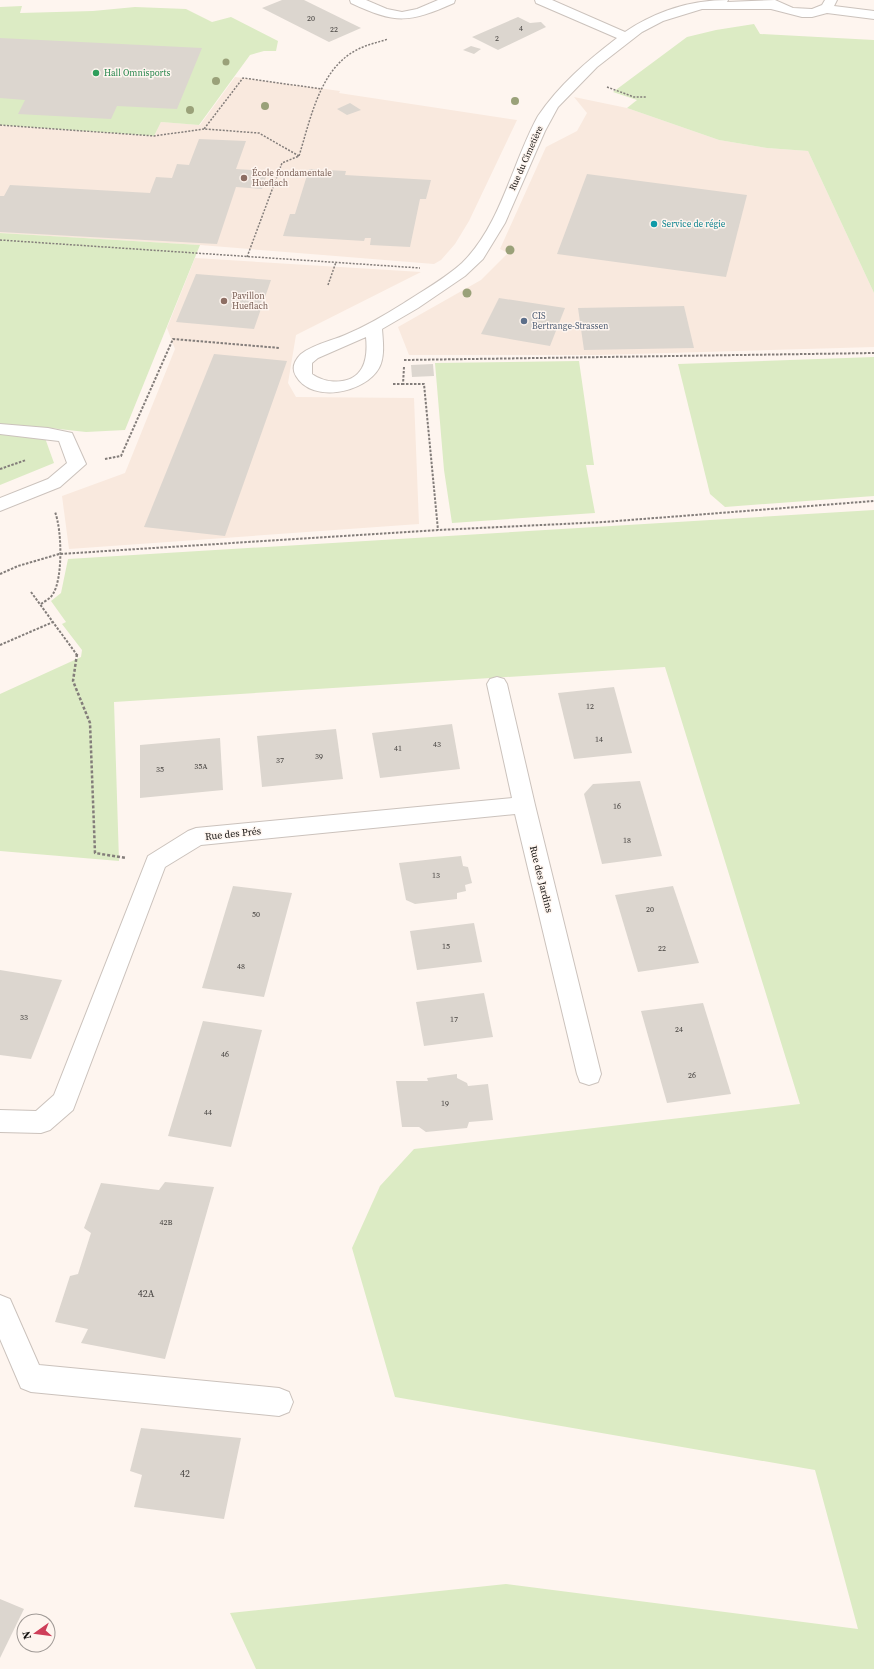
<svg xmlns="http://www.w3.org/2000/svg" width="874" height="1669" font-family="'Source Serif 4',serif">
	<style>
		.built { fill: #f9e9de }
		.green { fill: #dcebc4 }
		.building { fill: #dcd6cf }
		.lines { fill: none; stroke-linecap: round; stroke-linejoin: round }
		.minor-casing { stroke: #cbc2bc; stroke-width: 2 }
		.path-far2 { stroke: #837d7a; stroke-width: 1.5; stroke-dasharray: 2 1.5; stroke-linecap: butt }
		.path-far1 { stroke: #837d7a; stroke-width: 2; stroke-dasharray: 2.5 1.5; stroke-linecap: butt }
		.path { stroke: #837d7a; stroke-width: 2.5; stroke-dasharray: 3 2; stroke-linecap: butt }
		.minor { fill: #fff; fill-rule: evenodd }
		.tree { fill: #9aa179 }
		.leisure-dot { fill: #2e9e5b; stroke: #fef5ef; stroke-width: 1.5 }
		.education-dot { fill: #8d6e63; stroke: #fef5ef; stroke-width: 1.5 }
		.culture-dot { fill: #0f9aa8; stroke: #fef5ef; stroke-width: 1.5 }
		.service-dot { fill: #5c6f8a; stroke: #fef5ef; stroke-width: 1.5 }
		.labels { text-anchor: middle; stroke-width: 3; stroke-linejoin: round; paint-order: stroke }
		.number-label { font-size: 8px; fill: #464340 }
		.far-leisure-label { font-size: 9px; fill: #27864d; stroke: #fef5ef; text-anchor: start }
		.far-street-label { font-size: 9px; fill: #141210; stroke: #fef5ef }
		.far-education-label { font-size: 9px; fill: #785e54; stroke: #fef5ef; text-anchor: start }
		.far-culture-label { font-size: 9px; fill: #0d838f; stroke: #fef5ef; text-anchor: start }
		.far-service-label { font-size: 9px; fill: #4e5e75; stroke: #fef5ef; text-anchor: start }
		.street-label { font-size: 10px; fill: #141210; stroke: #fef5ef }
		.near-number-label { font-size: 10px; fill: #464340 }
	</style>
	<rect width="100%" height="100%" fill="#fef5ef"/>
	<g class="built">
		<path d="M235,77L340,91L339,93L517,120L469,221L455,244L441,260L434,264L200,245L0,233V125L154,136L161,122L200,125Z"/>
		<path d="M574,97L627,108L719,140L767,148L808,151L874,293V347L597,355H409L398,327L481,280L508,253L500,249L546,147L577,131L587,113Z"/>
		<path d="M195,258L421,272L296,335L288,383L296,397L414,398L419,524L69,549L62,496L125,473L175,349L167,328Z"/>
	</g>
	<g class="green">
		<path d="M22,6L20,13L93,11L135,7L186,9L212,22L231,17L278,41L276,51H264L250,55L199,125L161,122L154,136L0,125V7Z"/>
		<path d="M754,24L760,34L874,40V293L808,151L767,148L719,140L627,108L637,100L613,92L687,37L716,30Z"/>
		<path d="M0,233L200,245L125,430L86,432L50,428L45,438L54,463L0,485Z"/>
		<path d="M874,357V496L725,507L710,494L678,364Z"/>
		<path d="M579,361L594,465H586L595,513L452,523L444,470L435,363Z"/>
		<path d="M874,510V1669H256L230,1613L506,1584L858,1629L815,1470L395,1397L352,1248L380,1186L414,1149L800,1104L665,667L114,702L119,861L0,851V694L81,657L82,650L62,624L66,622L51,601L61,593L68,559Z"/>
	</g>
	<g class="building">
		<path d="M282,0H304L361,28L329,42L262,8Z"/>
		<path d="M518,17L530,23L541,22L546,27L498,50L472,37Z"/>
		<path d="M0,38L202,48L177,109L117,106L111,119L18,114L25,100L0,98Z"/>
		<path d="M471,46L481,49L474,54L463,50Z"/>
		<path d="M350,103L361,110L347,115L337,109Z"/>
		<path d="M199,139L246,141L236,169L268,171L262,189L236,187L217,244L0,232V196H4L10,185L150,193L156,177L172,178L177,164L189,165Z"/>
		<path d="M309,169L346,171L345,175L431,180L426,199H420L410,247L370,245L371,238H365L364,241L283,236L290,214H295Z"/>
		<path d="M587,174L747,195L726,277L557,254Z"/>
		<path d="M196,274L271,280L254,329L176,322Z"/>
		<path d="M499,298L565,308L550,346L481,334Z"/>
		<path d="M684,306L694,348L584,350L578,308Z"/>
		<path d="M214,354L287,361L225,536L144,527Z"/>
		<path d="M433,364L434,376L412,377L411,365Z"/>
		<path d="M614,687L632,753L574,759L558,693Z"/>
		<path d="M452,724L460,769L380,778L372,733Z"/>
		<path d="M336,729L343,779L262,787L257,736Z"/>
		<path d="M220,738L223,790L140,798V745Z"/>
		<path d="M640,781L662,856L602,864L584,794L593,784Z"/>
		<path d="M461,856L463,866L468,867L472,883L465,885L466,891L457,893V899L415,904L406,900L399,863Z"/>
		<path d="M233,886L292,893L264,997L202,988Z"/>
		<path d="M673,886L699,963L638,972L615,895Z"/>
		<path d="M474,923L482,962L417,970L410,931Z"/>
		<path d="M0,970L62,980L31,1059L0,1055Z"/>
		<path d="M484,993L493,1037L424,1046L416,1002Z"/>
		<path d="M703,1003L731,1094L667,1103L641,1011Z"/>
		<path d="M203,1021L262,1030L231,1147L168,1136Z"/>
		<path d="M457,1074V1078L467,1083L468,1086L488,1084L493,1120L469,1122L467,1128L426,1132L419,1127H402L396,1081H428L427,1078Z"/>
		<path d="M165,1182L214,1187L165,1359L81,1343L88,1329L55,1322L70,1276L78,1274L91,1233L84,1228L101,1183L159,1190Z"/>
		<path d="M141,1428L241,1438L224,1519L134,1507L142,1475L130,1471Z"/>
		<path d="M0,1599L24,1609L0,1658Z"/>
	</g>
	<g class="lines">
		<g class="minor-casing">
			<g id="minor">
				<path d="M350,0H366L387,9L402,12L417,9L438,0H455L454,3C409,23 396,24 351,3Z"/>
				<path d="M535,0H552L625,32C656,11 691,0 728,0L727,2L775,0L793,8L812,9L822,5L825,0H837L834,6L874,11V19L827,13L812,17H802L771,9H702L663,21L642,32L597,67L558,107L545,131L505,223L483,259L465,276L418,308L382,329C383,342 385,357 379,368C365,393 312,404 296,376C291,368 295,360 301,354C314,344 331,341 345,335C366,326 385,315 404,303C421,292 447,277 462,263C501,225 512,163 538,116C559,85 587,61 617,38L536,3ZM366,337C367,347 367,359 362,368C352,386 326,384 312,374V363L318,358Z"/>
				<path d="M0,424L48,428L72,433L86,464L60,487L0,511V498L48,479L67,463L59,441L0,434Z"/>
				<path d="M497,677L504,679L507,684L535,805L601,1074L598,1082L589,1085L580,1082L577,1074L515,814L201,845L165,867L73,1110L50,1130L41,1133L0,1132V1110L36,1111L54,1095L148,856L188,831L196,828L512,798L487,684L490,679Z"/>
				<path d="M0,1295L10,1299L39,1365L279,1388L289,1392L293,1402L289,1412L279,1416L31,1392L21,1388L0,1339Z"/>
			</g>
		</g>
		<g class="path-far2">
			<path d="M607,87L634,97H647"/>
			<path d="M0,125L154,136L204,129"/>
			<path d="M299,156L259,133L204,129L243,78L322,89"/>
			<path d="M0,240L420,268"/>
			<path d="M247,257L282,163L299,156C310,121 319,72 353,52C364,45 376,43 388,39"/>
			<path d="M328,285L336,262"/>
		</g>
		<g class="path-far1">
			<path d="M404,360L874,353"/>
			<path d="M404,367L403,384H424L438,530"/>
			<path d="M393,384H403"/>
			<path d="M105,459L121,456L173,339L280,348"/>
			<path d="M0,469L26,460"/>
			<path d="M0,574L18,566L59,554L438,530L604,522L874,501"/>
			<path d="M31,592L77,655"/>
			<path d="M41,604C45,601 50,599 53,594C63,578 62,530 55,512"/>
			<path d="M0,645L53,622"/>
		</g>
		<path class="path" d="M77,654L73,681L90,723L95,853L126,858"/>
		<use href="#minor" class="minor"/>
	</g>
	<g class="tree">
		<circle cx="226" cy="62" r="3.5"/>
		<circle cx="216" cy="81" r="4"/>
		<circle cx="515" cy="101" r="4"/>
		<circle cx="265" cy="106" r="4"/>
		<circle cx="190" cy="110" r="4"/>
		<circle cx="510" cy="250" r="4.5"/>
		<circle cx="467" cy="293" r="4.5"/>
	</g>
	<circle class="leisure-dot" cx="96" cy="73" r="4"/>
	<g class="education-dot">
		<circle cx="244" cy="178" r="4"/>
		<circle cx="224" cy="301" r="4"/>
	</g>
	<circle class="culture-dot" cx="654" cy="224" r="4"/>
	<circle class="service-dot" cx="524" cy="321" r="4"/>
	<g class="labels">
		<g class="number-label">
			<text x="311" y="21">20</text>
			<text x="521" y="31">4</text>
			<text x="334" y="32">22</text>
			<text x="497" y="41">2</text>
			<text x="590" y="709">12</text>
			<text x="599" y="742">14</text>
			<text x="437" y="747">43</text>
			<text x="398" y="751">41</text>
			<text x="319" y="759">39</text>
			<text x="280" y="763">37</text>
			<text x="201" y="769">35A</text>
			<text x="160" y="772">35</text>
			<text x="617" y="809">16</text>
			<text x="627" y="843">18</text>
			<text x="436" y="878">13</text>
			<text x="650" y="912">20</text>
			<text x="256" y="917">50</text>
			<text x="446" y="949">15</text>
			<text x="662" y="951">22</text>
			<text x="241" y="969">48</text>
			<text x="24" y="1020">33</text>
			<text x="454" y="1022">17</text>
			<text x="679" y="1032">24</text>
			<text x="225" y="1057">46</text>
			<text x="692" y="1078">26</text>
			<text x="445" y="1106">19</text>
			<text x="208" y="1115">44</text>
			<text x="166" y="1225">42B</text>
		</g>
		<g class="far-leisure-label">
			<text x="104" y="76">Hall Omnisports</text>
		</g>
		<g class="far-street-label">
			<text transform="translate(526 158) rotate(-66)" y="3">Rue du Cimetière</text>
		</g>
		<g class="far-education-label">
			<text x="252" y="176">École fondamentale<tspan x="252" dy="10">Hueflach</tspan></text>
			<text x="232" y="299">Pavillon<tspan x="232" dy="10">Hueflach</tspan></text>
		</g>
		<g class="far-culture-label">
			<text x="662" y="227">Service de régie</text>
		</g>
		<g class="far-service-label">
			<text x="532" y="319">CIS<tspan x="532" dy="10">Bertrange-Strassen</tspan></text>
		</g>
		<g class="street-label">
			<text transform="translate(233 833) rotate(-6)" y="4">Rue des Prés</text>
			<text transform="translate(542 879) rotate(76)" y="4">Rue des Jardins</text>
		</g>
		<g class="near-number-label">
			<text x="146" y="1297">42A</text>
			<text x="185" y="1477">42</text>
		</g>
	</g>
	<g transform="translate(36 1633) rotate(256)"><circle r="19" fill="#fef5ef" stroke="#a09a96"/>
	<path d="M0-3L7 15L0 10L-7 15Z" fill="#ce3e59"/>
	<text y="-6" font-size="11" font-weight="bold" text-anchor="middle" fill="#141210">N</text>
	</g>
</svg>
